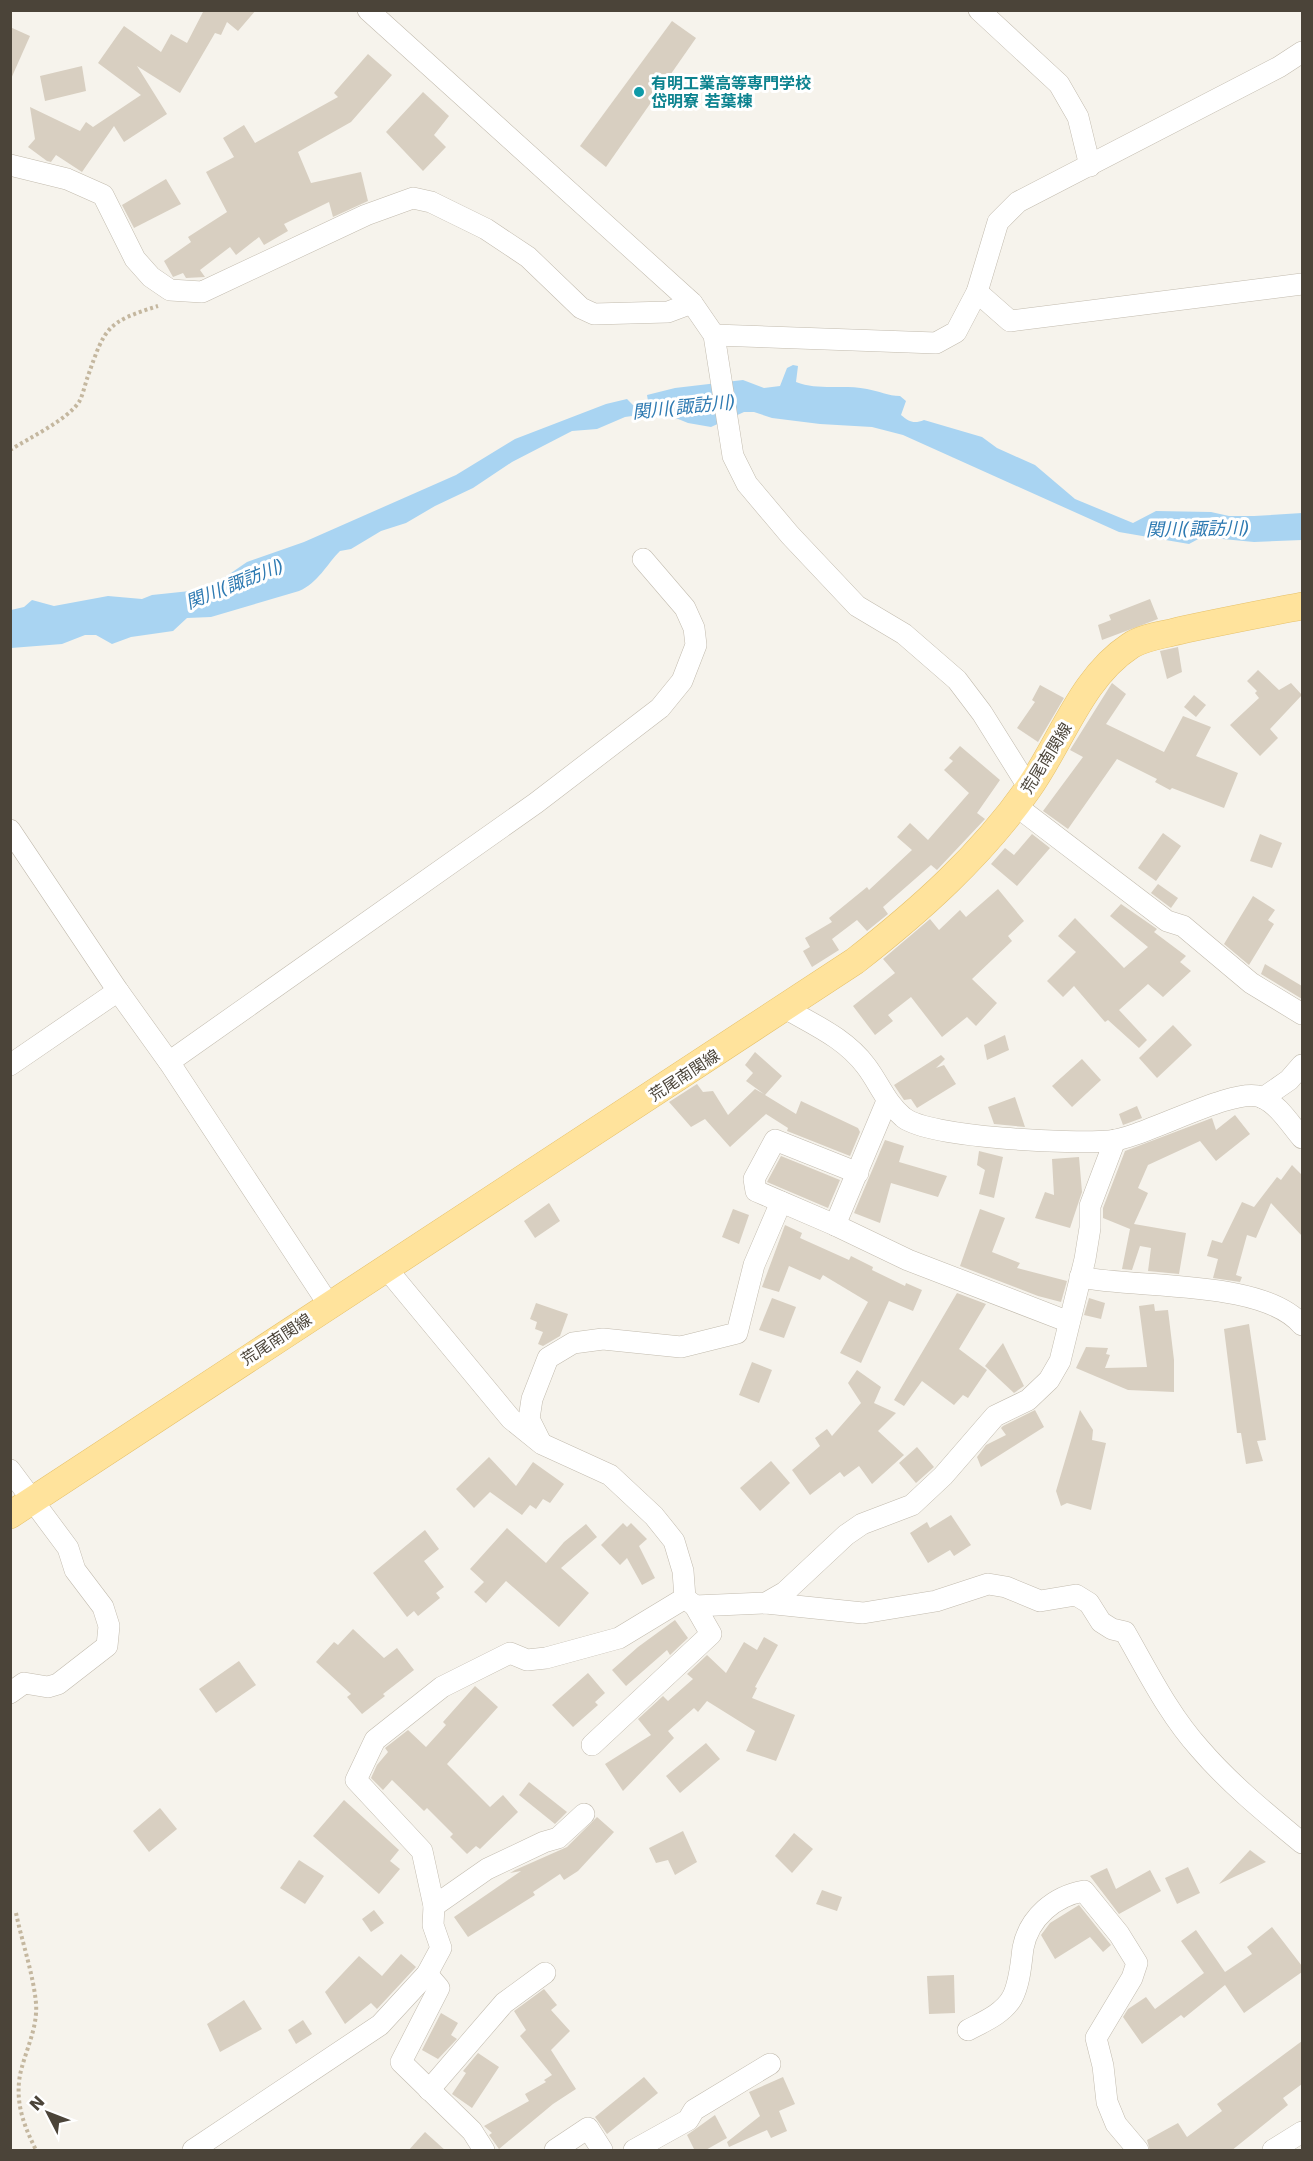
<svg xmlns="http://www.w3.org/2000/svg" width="1313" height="2161" font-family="'DejaVu Sans','Noto Sans JP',sans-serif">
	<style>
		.water { fill: #a9d4f2 }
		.building { fill: #d8cfc1 }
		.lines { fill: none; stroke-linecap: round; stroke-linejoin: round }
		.minor-casing { stroke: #c2bbae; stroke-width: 22 }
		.major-casing { stroke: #e6c16a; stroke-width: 28 }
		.path { stroke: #c4b79f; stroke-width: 4; stroke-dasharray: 3 3; stroke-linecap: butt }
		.minor { stroke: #fff; stroke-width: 21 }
		.major { stroke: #ffe39c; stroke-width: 27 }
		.culture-dot { fill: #0f9aa8; stroke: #fff; stroke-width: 2 }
		.labels { text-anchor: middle; stroke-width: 6; stroke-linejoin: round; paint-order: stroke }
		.culture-label { font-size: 16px; font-weight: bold; fill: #0d838f; stroke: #fff; text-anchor: start }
		.street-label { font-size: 16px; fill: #4b4439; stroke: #fff }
		.water-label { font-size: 18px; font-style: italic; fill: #2e7ab2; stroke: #fff }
	</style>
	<rect width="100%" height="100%" fill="#f6f3ec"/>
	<path class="water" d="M793,365L798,366L796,382C819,391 843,384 867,389C879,391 888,396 900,396L906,401L901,415C909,422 914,424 924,420L982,437L997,448L1035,465L1075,499L1133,523L1156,511L1211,512L1229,516H1254L1302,513V540L1254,542L1202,537L1189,544L1119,532L903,435L872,427L820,424L772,418L754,412H744L711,427L688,423L661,412L625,417L597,429L572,431L512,462L473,488L435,506L406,523L381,531L351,549L340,551C327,564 318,583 299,591L211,617L187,618L173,631L131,637L112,644L96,635H85L62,644L11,648V610L24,607L32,600L54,606L108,596L142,599L152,595L190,591L215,584L247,562L304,542L456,475L515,439L606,404L627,399L633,405H643L648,401L647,395L675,388L743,380L764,388L780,386L787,368Z"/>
	<g class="building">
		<path d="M204,10H256L238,31L227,22L221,35L215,33L180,93L137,66L167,114L124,142L114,126L82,172L56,155L51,162L47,161L28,147L35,139L30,107L80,131L86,122L93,127L141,95L98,63L124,26L161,52L171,34L187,43Z"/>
		<path d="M672,21L696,38L606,167L580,146Z"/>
		<path d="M10,27L30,36L10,81Z"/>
		<path d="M368,54L392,75L351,122L298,152L311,183L361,172L368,201L333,217L329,202L284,224L288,231L264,245L259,237L236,255L230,247L200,270L205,277L186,278L183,273L173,277L164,261L191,242L188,237L227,212L206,172L234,157L223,138L244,125L255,143L338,97L334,93Z"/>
		<path d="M82,66L86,91L45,101L40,76Z"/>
		<path d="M423,92L449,116L434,135L446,147L423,171L386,132Z"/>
		<path d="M166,179L181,204L134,228L122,205Z"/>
		<path d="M1150,599L1158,619L1102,640L1098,625L1111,620L1109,615Z"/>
		<path d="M1178,647L1182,672L1167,679L1160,651Z"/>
		<path d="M1258,670L1279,690L1291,683L1302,695L1270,729L1278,738L1260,756L1230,725L1259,698L1255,693L1257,691L1247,681Z"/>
		<path d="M1112,683L1126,694L1106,724L1164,752L1183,716L1211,727L1196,756L1238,773L1224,808L1172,788L1170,790L1155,782L1157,779L1117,759L1068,829L1043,811L1083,757L1070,750Z"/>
		<path d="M1040,685L1064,698L1038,742L1017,728L1035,702L1032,700Z"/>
		<path d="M1194,695L1206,705L1196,717L1184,707Z"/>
		<path d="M960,746L1000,780L977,813L985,819L937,870L931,865L883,907L888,914L867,931L857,920L832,939L839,950L812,967L803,951L810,947L805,938L832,922L829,918L867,887L869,890L912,850L897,837L910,823L928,840L969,793L944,770L953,761L949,758Z"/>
		<path d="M1163,833L1181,846L1156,881L1138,868Z"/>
		<path d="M1032,834L1050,848L1017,886L991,864L1005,848L1014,855Z"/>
		<path d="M1260,834L1282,843L1272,868L1250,861Z"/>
		<path d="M1158,884L1178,898L1171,908L1151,893Z"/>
		<path d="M998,889L1024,921L1008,936L1012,941L972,979L997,1003L976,1026L967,1017L942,1037L911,997L888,1015L893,1021L875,1035L853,1006L895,973L883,959L930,919L939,930L960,910L966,917Z"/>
		<path d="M1253,896L1275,910L1268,920L1274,924L1249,965L1224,944Z"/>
		<path d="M1121,904L1157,929L1154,932L1186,956L1180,962L1191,971L1163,997L1148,984L1119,1010L1147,1040L1139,1048L1108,1020L1105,1022L1074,986L1063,997L1047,981L1076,952L1058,936L1075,918L1124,968L1148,947L1110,916Z"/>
		<path d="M1265,964L1302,986V999L1261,974Z"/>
		<path d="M1173,1025L1192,1045L1157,1078L1139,1058Z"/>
		<path d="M1005,1035L1009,1050L987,1060L984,1045Z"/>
		<path d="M755,1052L782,1076L765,1095L796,1114L801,1101L858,1128L860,1132L850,1156L787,1131L788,1128L766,1114L730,1147L705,1119L691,1127L669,1102L697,1084L703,1092L713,1091L728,1115L755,1089L764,1094L746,1081L753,1073L745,1065Z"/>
		<path d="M941,1055L945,1059L936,1068L944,1065L956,1084L917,1108L911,1099L904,1100L894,1085Z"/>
		<path d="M1082,1059L1101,1080L1072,1107L1052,1086Z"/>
		<path d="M1015,1097L1025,1127L994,1124L988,1107Z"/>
		<path d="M1137,1106L1142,1118L1123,1125L1119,1114Z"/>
		<path d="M1235,1115L1250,1134L1216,1161L1200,1141L1148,1165L1138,1188L1148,1193L1134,1224L1186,1233L1179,1274L1148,1271L1151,1248L1140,1246L1132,1270L1122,1269L1130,1229L1103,1218V1208L1125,1151L1212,1118L1216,1130Z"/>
		<path d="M885,1140L904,1146L899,1162L947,1176L938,1197L891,1183L880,1223L854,1213Z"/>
		<path d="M979,1151L1003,1157L994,1198L979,1194L985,1170L977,1165Z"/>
		<path d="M781,1156L840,1180L828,1208L767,1182Z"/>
		<path d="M1079,1157L1082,1192L1070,1228L1035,1218L1045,1192L1054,1195L1052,1159Z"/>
		<path d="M1292,1165L1302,1175V1236L1271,1203L1256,1238L1247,1235L1236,1275L1242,1277L1240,1282L1213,1278L1218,1259L1207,1256L1212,1240L1222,1243L1242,1202L1254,1207L1277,1177L1281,1180Z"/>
		<path d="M549,1203L560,1221L535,1238L524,1221Z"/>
		<path d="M733,1209L749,1215L739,1244L722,1237Z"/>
		<path d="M980,1209L1005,1218L992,1252L1020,1263L1017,1268L1067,1281L1061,1302L1038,1296L960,1266Z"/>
		<path d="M785,1225L802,1233L800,1238L849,1260L851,1256L873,1267L872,1270L905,1286L906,1283L922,1290L913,1311L889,1301L861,1363L840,1353L868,1302L823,1275L820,1280L789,1266L779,1292L762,1287Z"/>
		<path d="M957,1293L986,1304L959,1349L987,1370L968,1398L963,1395L954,1405L922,1381L904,1406L894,1400Z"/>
		<path d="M772,1298L796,1307L784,1338L759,1330Z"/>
		<path d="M1089,1298L1105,1303L1101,1319L1084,1315Z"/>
		<path d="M536,1303L568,1314L560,1336L543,1346L538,1344L543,1332L535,1329L537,1322L530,1319Z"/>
		<path d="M1154,1304L1155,1311L1168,1310L1174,1360V1392L1128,1390L1076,1368L1086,1347L1108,1348L1106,1354L1110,1355L1105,1368L1147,1367L1139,1306Z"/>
		<path d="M1249,1324L1266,1440L1257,1441L1263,1461L1246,1464L1241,1433H1237L1224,1329Z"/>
		<path d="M1003,1343L1024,1386L1014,1393L985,1366Z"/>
		<path d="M752,1362L772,1370L759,1403L739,1395Z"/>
		<path d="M857,1370L881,1387L874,1403L896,1413L878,1431L904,1455L872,1484L859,1466L844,1477L840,1472L810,1495L792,1470L820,1446L815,1438L827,1429L832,1436L861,1403L848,1383Z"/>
		<path d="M1035,1410L1044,1427L981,1467L977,1457L986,1445L1006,1435L1001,1428L1003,1426Z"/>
		<path d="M1080,1410L1093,1430L1092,1440L1106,1443L1091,1510L1067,1503L1061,1506L1056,1491Z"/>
		<path d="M917,1447L934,1467L916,1483L899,1463Z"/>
		<path d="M489,1457L516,1486L533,1462L564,1484L550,1503L543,1499L536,1509L530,1505L522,1515L490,1492L474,1508L456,1489Z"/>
		<path d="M771,1461L790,1483L760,1511L740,1488Z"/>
		<path d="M951,1515L971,1545L954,1556L950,1550L928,1563L910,1533L927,1522L930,1528Z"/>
		<path d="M623,1523L627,1527L631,1523L647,1539L639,1546L655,1578L642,1585L627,1558L620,1565L601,1545Z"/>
		<path d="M586,1524L597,1537L561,1568L589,1593L559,1627L506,1581L486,1603L474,1592L484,1582L470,1569L507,1528L546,1563L564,1542Z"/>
		<path d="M425,1530L439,1549L424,1561L444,1587L436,1593L440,1598L418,1616L414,1611L407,1617L373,1573Z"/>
		<path d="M675,1620L688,1638L670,1655L667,1650L626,1686L612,1670L638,1647Z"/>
		<path d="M353,1629L384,1658L397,1648L414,1670L383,1694L385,1696L362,1714L347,1697L351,1694L316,1662L334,1642L338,1645Z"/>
		<path d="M764,1637L778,1645L755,1687L757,1688L752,1698L795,1715L776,1761L746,1751L755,1731L707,1701L698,1712L694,1708L668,1731L674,1738L623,1791L605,1764L651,1735L638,1719L663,1696L668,1701L693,1679L687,1674L707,1655L726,1673L744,1642L757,1650Z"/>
		<path d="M239,1661L256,1685L216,1713L199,1689Z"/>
		<path d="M588,1673L605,1693L595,1702L598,1705L573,1727L552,1705Z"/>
		<path d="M475,1686L498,1707L447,1764L490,1807L503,1795L518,1812L480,1849L476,1846L467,1854L450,1837L453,1834L427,1808L424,1811L392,1780L383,1790L371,1778L377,1765L388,1752L385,1748L408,1730L426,1747L446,1725L443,1722Z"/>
		<path d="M706,1743L720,1759L680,1793L666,1776Z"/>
		<path d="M529,1782L567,1812L555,1824L519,1795Z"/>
		<path d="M344,1800L399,1850L390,1861L400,1869L379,1894L313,1836Z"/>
		<path d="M160,1808L177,1829L149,1852L133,1831Z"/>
		<path d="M597,1817L614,1832L578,1871L564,1880L560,1874L533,1892L535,1895L468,1937L454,1917L521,1871L510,1873L515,1870L567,1847Z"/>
		<path d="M683,1831L697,1862L675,1875L668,1860L656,1863L649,1848Z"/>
		<path d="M794,1833L813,1849L792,1873L775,1856Z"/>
		<path d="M1250,1850L1266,1862L1219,1884Z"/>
		<path d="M299,1860L324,1876L305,1904L280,1888Z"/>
		<path d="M1188,1867L1200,1893L1177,1904L1165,1878Z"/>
		<path d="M1107,1868L1116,1889L1150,1870L1161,1891L1119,1914L1090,1876Z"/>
		<path d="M822,1890L842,1897L837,1911L816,1904Z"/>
		<path d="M1079,1905L1111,1945L1103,1952L1090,1937L1055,1959L1041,1935L1050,1923Z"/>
		<path d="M374,1910L384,1923L371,1932L362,1919Z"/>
		<path d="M1272,1927L1302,1966V1972L1244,2013L1225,1985L1184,2018L1181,2015L1142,2044L1123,2017L1128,2009L1146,1997L1155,2009L1204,1973L1181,1941L1196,1930L1225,1972L1252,1954L1247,1947Z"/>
		<path d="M401,1954L416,1967L377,2009L371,2003L345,2024L325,1992L359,1956L382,1976Z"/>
		<path d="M954,1975L955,2013L929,2014L927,1976Z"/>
		<path d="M544,1989L557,2005L551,2010L570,2031L551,2050L576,2089L553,2104L499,2149L489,2135L492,2133L484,2126L529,2101L525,2094L546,2082L544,2080L552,2075L520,2036L526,2030L514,2011Z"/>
		<path d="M244,2000L262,2029L220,2052L207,2024Z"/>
		<path d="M441,2013L458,2023L451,2035L457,2039L438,2059L422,2050Z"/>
		<path d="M303,2020L312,2034L296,2044L288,2030Z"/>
		<path d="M1302,2041V2084L1283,2098L1288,2105L1231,2151H1150L1147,2140L1178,2123L1187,2137L1222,2111L1217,2104Z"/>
		<path d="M478,2053L499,2067L472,2108L452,2094L466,2073L463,2071Z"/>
		<path d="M644,2077L658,2093L607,2134L595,2117Z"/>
		<path d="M783,2077L795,2104L779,2111L787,2131L771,2138L767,2130L729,2147L727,2142L760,2116L749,2092Z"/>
		<path d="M715,2115L727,2138L704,2151H695L687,2135Z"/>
		<path d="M425,2132L446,2151H408Z"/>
	</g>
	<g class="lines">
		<g class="minor-casing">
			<g id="minor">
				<path d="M368,10L692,303L714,335L733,456L747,484L790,535L857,606L904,634L957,680L982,713L1029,788"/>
				<path d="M979,10L1059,84L1078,117L1090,166"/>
				<path d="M10,165L67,179L103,195L135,259L151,277L170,290L202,292L366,215L413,198L431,202L486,229L528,257L581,308L594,314L668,312L692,303"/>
				<path d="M977,292L1010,321L1302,284"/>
				<path d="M714,335L936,343L956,332L977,292L998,222L1018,202L1279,67L1302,52"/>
				<path d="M1015,805L1167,921L1183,926L1251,983L1302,1014"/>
				<path d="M10,830L118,991L169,1062L329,1305"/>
				<path d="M785,1008C814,1025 845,1038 866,1066C879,1083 886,1103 903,1117C927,1138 1074,1144 1109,1141C1144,1138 1233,1086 1261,1097C1278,1104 1290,1124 1302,1138"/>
				<path d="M169,1062L536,803L660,708L682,681L696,645L694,628L685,608L643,559"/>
				<path d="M10,1065L118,991"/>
				<path d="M1263,1098L1289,1080L1302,1065"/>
				<path d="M858,1173L775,1140L754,1179L756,1191L835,1225L908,1260L1069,1322"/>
				<path d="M835,1225L887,1101"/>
				<path d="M386,1268L511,1419L542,1444L610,1475L654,1516L674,1541L683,1571L685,1598L695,1606L711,1634L592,1745"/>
				<path d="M1080,1277C1138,1289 1263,1279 1302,1325"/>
				<path d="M540,1441L529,1419L532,1399L548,1358L573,1343L603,1339L681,1347L737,1333L754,1265L781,1202"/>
				<path d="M10,1470L68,1548L75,1570L103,1607L109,1626L107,1646L58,1684L48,1687L24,1683L10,1693"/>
				<path d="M766,1603L863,1613L936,1601L988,1584L1006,1587L1040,1601L1076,1595L1089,1603L1101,1622L1112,1629L1125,1632C1148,1672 1169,1715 1200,1749C1230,1784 1267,1814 1302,1843"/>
				<path d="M695,1606L766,1603L785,1592L846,1535L862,1524L912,1505L943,1476L995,1416L1028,1400L1049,1380L1060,1361L1085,1259L1090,1228V1206L1115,1140"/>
				<path d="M434,1906L487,1869L544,1842L558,1838L584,1814"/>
				<path d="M427,1974L439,1988L401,2062L472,2131L484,2150"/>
				<path d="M968,2030C983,2022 1003,2014 1012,1998C1020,1983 1021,1963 1023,1948C1029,1917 1055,1896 1084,1891L1119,1934L1137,1963L1132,1978L1096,2038L1103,2066L1107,2102L1116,2124L1138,2150"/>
				<path d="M429,2090L504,2003L545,1973"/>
				<path d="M193,2150L380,2025L427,1974L441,1948L433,1925L434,1906L422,1851L356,1780L375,1740L442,1687L510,1653L527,1660L546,1658L619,1638L685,1598"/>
				<path d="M555,2150L588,2128L602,2150"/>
				<path d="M634,2150L688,2120L694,2110L770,2064"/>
				<path d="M1273,2150L1302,2132"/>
			</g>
		</g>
		<g class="major-casing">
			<path id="major" d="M10,1515L855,961C919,911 981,856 1028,789C1061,743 1081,678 1130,646C1143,637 1163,635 1178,631C1219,622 1261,614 1302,606"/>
		</g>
		<g class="path">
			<path d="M10,450C29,438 67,420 79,402C83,395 85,384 88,376C105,327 107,322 158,306"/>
			<path d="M16,1913C22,1942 33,1973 36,2003C38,2028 25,2051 20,2075C15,2103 24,2126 36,2150"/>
		</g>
		<use href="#minor" class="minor"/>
		<use href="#major" class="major"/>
	</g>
	<circle class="culture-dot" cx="639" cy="92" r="6"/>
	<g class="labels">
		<g class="culture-label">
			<text x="651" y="89">有明工業高等専門学校<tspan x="651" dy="18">岱明寮 若葉棟</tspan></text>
		</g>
		<g class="street-label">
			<text transform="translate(1046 758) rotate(-58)" y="6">荒尾南関線</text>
			<text transform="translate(684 1075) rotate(-33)" y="6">荒尾南関線</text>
			<text transform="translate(276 1339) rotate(-33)" y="6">荒尾南関線</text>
		</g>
		<g class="water-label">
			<text transform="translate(684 407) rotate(-6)" y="6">関川(諏訪川)</text>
			<text transform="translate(1198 529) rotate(-1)" y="6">関川(諏訪川)</text>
			<text transform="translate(235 584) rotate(-22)" y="6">関川(諏訪川)</text>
		</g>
	</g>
	<rect width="1313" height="2161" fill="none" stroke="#4b4439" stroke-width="24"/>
	<g transform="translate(48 2113) rotate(312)" stroke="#ffffff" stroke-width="4.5" paint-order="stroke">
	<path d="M0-4.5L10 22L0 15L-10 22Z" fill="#4b4439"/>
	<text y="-9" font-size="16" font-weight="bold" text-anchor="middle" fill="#4b4439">N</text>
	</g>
</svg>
